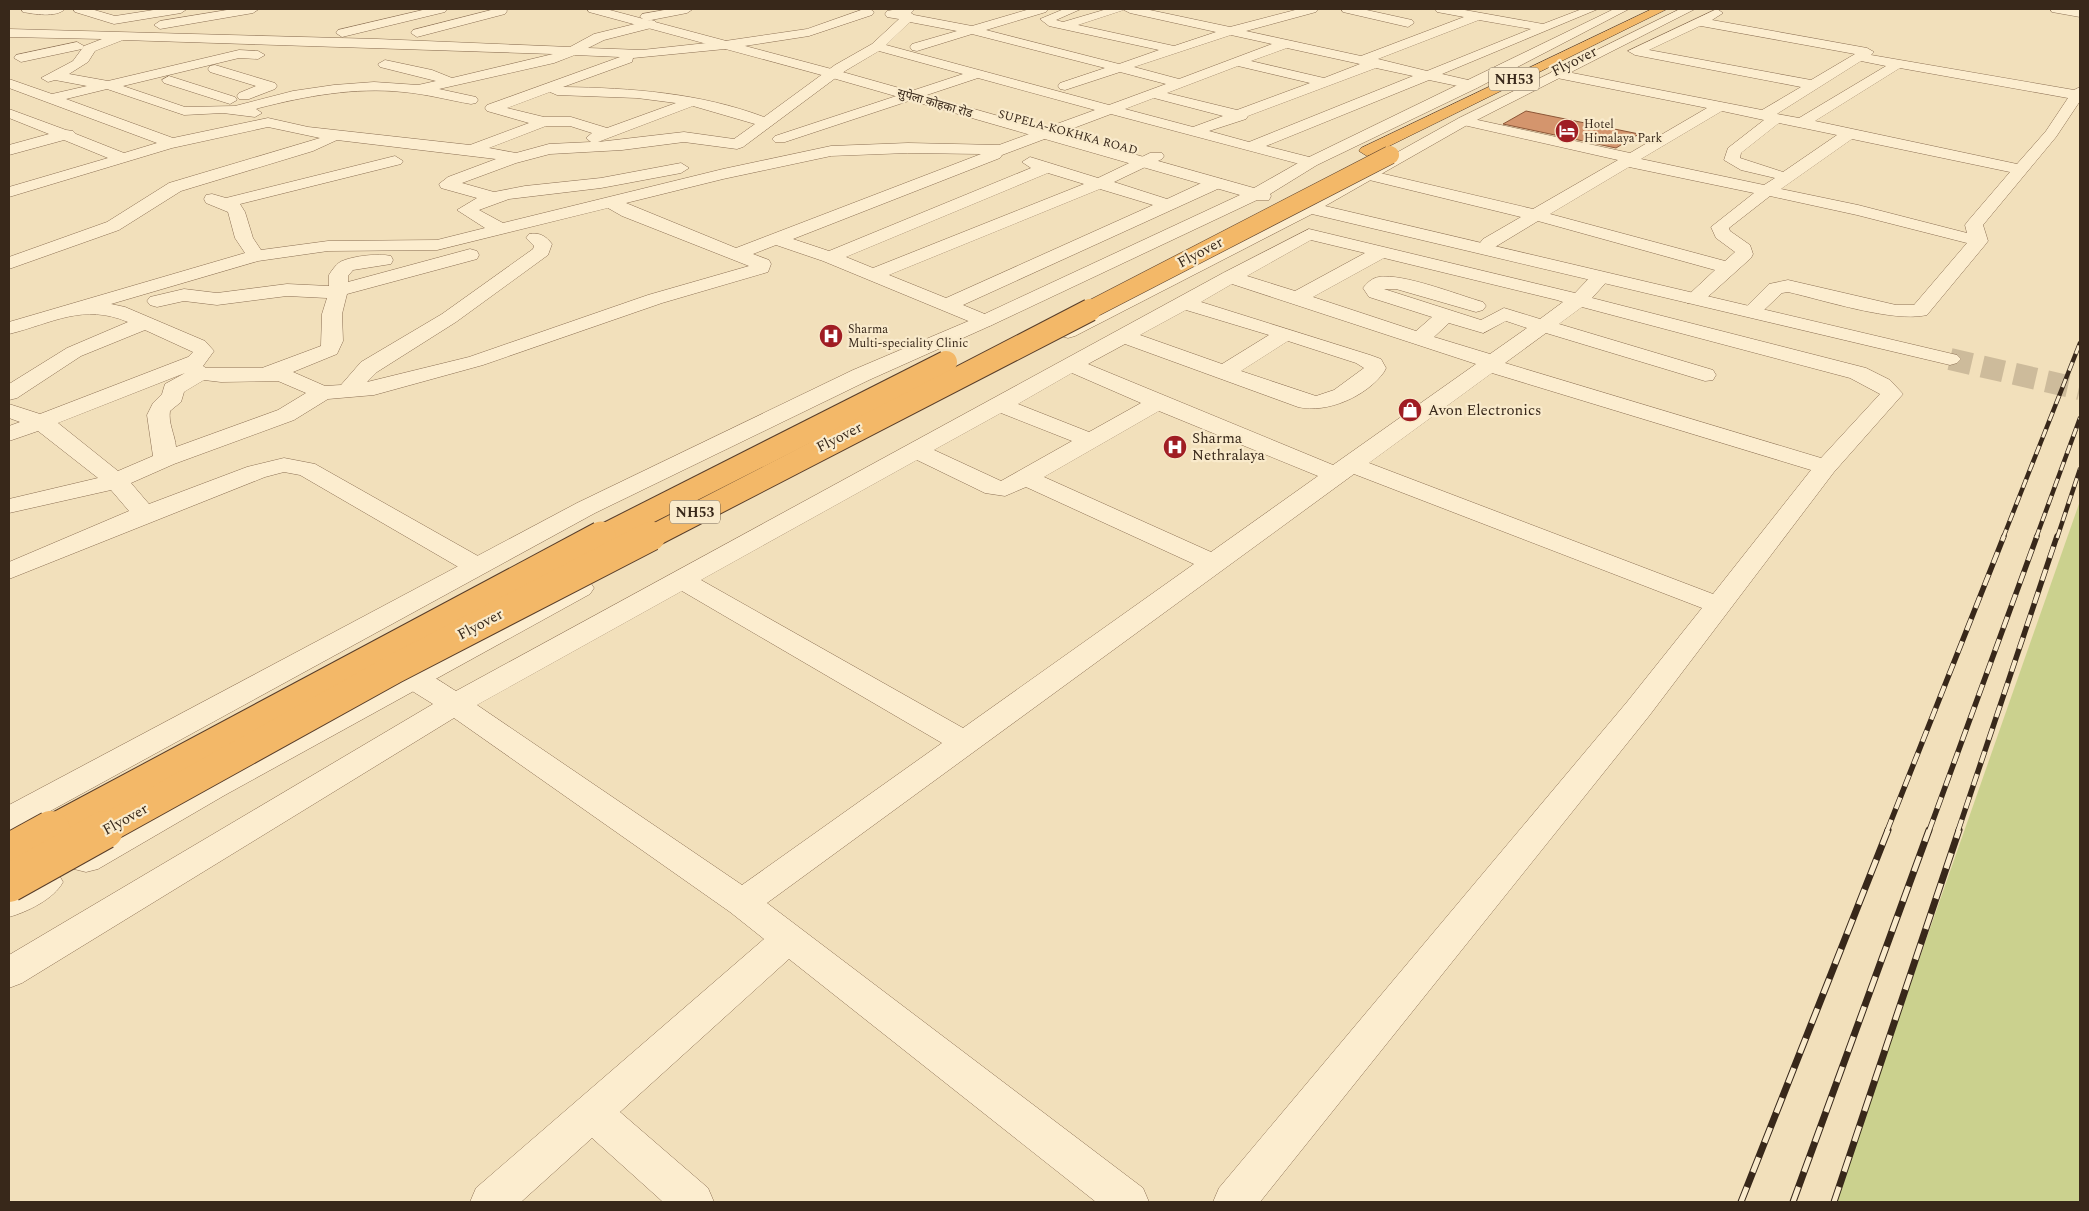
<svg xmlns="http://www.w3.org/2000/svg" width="2089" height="1211" font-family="Spectral,'Noto Sans Devanagari',serif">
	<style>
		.green { fill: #cbd18e }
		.building { fill: #d4956d; stroke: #8c5637 }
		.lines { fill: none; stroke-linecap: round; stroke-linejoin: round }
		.tertiary-tunnel { stroke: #cdbb9b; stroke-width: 22; stroke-dasharray: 22 11; stroke-linecap: butt }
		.minor-casing { stroke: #8b6f53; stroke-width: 1 }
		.tertiary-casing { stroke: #8b6f53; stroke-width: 1 }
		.trunk-casing { stroke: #583d29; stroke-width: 1 }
		.minor { fill: #fcedcf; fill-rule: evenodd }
		.tertiary { fill: #fcedcf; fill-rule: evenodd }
		.trunk { fill: #f3b868; fill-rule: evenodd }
		.rail-far2-casing { stroke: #38281a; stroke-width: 4.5 }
		.rail-far1-casing { stroke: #38281a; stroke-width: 5.5 }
		.rail-casing { stroke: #38281a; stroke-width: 7 }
		.rail-far2 { stroke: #f9eacb; stroke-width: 3; stroke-dasharray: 9; stroke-linecap: butt }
		.rail-far1 { stroke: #f9eacb; stroke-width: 4; stroke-dasharray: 12; stroke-linecap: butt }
		.rail { stroke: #f9eacb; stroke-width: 5; stroke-dasharray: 16; stroke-linecap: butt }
		.trunk-bridge-far3-casing { stroke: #583d29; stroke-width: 19; stroke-linecap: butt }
		.trunk-bridge-far2-casing { stroke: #583d29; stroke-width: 24; stroke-linecap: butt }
		.trunk-bridge-far1-casing { stroke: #583d29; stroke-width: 31; stroke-linecap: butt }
		.trunk-bridge-casing { stroke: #583d29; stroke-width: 40; stroke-linecap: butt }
		.trunk-bridge-far3 { stroke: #f3b868; stroke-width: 18 }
		.trunk-bridge-far2 { stroke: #f3b868; stroke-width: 22 }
		.trunk-bridge-far1 { stroke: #f3b868; stroke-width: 29 }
		.trunk-bridge { stroke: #f3b868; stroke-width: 38 }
		.labels { text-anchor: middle; stroke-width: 4.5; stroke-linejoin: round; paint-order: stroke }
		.far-street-label { font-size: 12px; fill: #38281a; stroke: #f9eacb }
		.far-poi-label { font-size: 12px; fill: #38281a; stroke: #f9eacb; text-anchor: start }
		.shield { fill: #f9eacb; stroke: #72624f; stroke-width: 1 }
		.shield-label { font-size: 14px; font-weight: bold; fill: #38281a }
		.street-label { font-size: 15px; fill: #38281a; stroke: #f9eacb }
		.poi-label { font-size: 15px; fill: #38281a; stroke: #f9eacb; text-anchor: start }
	</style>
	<rect width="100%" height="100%" fill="#f2e0bb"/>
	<path class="green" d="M2080,501V1202H1835L1841,1182Z"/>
	<path class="building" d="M1526,111L1639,134L1616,148L1503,124Z"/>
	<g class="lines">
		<path class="tertiary-tunnel" d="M1950,359L2080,389"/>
		<g class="minor-casing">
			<g id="minor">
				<path d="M21,9H65C56,18 34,14 23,12Z"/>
				<path d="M73,9H91L115,16L160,9H187L181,13L114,24L75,12Z"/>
				<path d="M233,9H259L253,13L160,29L154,25L160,21Z"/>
				<path d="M427,9H447L445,12L342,37L336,33L338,30Z"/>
				<path d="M495,9H506L507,11L505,14L417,37L411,33L413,30Z"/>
				<path d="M670,9H693L687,13L646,21L640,17L642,14Z"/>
				<path d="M864,9H870L874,12L872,15L809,36L725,49L633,58L632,62L563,87C632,88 700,93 764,117L835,65L872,44L899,19L887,17L885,14L887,11C896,9 905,9 915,9L911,13L914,15L972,26L1030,9H1048L1046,12L986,30L1119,64L1159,50L1049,26L1040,19L1064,9H1081L1056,20L1063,22L1107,9H1145L1230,27L1299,9H1318L1316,12L1246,31L1361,56L1464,17L1437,12L1435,9H1459L1543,24L1582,9H1598L1442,74L1477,82L1479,85L1477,88L1472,89L1429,80L1266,146L1317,159L1319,162L1317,165L1311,167L1111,114L1002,155L1000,158L793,239L829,251L1031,168L1022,162L1030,157L1098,178L1150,153H1162L1164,156L1162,159L1114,182L1167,199L1210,179H1222L1224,183L1222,187L963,305L992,317L995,321L992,325L985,327L978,325L823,261L776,245L753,254L769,260L771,264L768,272L662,303L483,365L374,395L328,399L294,420L174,464L131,483L149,504L247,467L284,458L315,464L485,560L489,566L485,572L476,574L467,572L300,475L284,472L265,477L9,579V562L129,511L111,490L9,513V499L98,478L38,431L9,441V426L20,422L9,418V404L40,414L188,357L193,352L145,330L81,356L17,398L9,400V384L67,348L128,322C83,303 53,323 9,334V322L245,253L235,238L228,212L206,203L204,199L206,195L212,194L226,198L395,156L403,161L401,164L240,204L245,212L253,238L261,250L328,241L437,240L485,228L457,210L477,198L441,188L439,184L448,177L496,159L337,140L313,151L181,191L119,230L9,269V257L107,222L169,183L320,138L268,127L172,148L9,197V187L108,158L64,140L9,155V145L49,134L9,118V109L66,130L73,131L76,134L124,153L157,143L9,88V79L52,94L87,86L55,80L48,82L41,78L73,61L84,46L102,39L9,37V29L377,39L570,47L594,34L651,20L655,21L657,24L655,27L604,40L588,48L642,50L725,41L807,29ZM1124,10L1130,13L1216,32L1174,46L1078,25ZM1479,20L1531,29L1427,71L1378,59ZM910,22L957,31L912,44L910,47L912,50L917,51L972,34L1105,68L1060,83L1058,86L1060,89L1065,90L1120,72L1166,84L1109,105L886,45ZM1231,35L1272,44L1179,79L1134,67ZM123,40L553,54L452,78L432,70L385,60L378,64L380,67L436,81L418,85L374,82L334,85L293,91L235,106L185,107L123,86L239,58L258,59L265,55L258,51L239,50L108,81L69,74L88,62L95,51ZM1287,48L1360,64L1324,78L1251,61ZM879,51L963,74L775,136L772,139L775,142H785L978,78L1095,110L999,145L908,143L831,146L723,169L503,223L479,210L509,199L601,188L681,173L689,168L681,163L601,178L525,186L494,192L462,183L516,163L550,154L622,150L684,142L737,149L743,147L845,71ZM575,55L620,57L487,105L485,108L487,111L529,123L470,145L308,127L268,118L173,138L66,99L107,89L184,115L223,113L255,117L262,113L256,109L259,108C306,96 355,87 403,92C426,94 448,100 471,104L476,103L478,100L476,97L439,89L554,63ZM1238,66L1310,83L1237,110L1167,93ZM1376,68L1413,76L1249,142L1209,131L1246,119L1248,116ZM550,92L557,95L637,98L676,103L607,128L571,117H544L507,108ZM1154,98L1223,116L1193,127L1125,109ZM693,106L755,124L734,139L684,132L598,142ZM546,126H570L592,133L586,138L591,142L549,144L516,153L489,148ZM908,153L981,154L736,248L626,203L723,179L831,156ZM1048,173L1084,184L873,268L846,257ZM1100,189L1153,205L946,298L889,275ZM608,208L622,216L749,266L648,295L469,357L367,382L377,372L456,322L548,255L552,244C546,236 539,232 529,234L526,238L534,246L533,249L442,314L361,362L341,385L325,386L293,372L337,354L343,341L342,314L347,294L477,259L479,255L477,251L470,249L348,282V276L353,270L391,264L393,260L391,256C378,253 354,256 342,261C337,263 332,270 329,275V286L287,284L217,293L184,289L150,297L147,301L150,305L157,307L184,301L217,305L287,296L327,298L322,314L321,346L262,368H206L203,366L214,351L205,341L125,307L111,304L258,261L328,251L437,250ZM185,373L165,384L162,394L153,403L147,415L153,456L118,471L58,423ZM204,380L221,382L278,381L306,393L278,410L176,447C175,435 168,423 170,411L181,402L184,392Z"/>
				<path d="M1341,9H1362L1412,20L1414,23L1408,27L1343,12Z"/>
				<path d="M1717,9L1723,13L1712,20L1867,48L1874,52L1871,55L2074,90L2080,87V101L2056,137L1983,225L1988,241L1985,245L1927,315C1894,323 1823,300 1788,292L1782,293L1764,310H1750L1747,306L1769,284L1788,280L1896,305H1914L1967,243L1857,215L1770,196L1729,228L1730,231L1750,245L1753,254L1751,258L1701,303H1687L1684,299L1715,270L1538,221L1495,247H1483L1480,243L1483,239L1521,217L1361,178L1359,175L1367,170L1533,209L1618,160L1459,124L1457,121L1459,118L1464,117L1630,153L1707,108L1552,77L1550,74L1552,71L1557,70L1762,110L1801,87L1635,55L1628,51ZM1700,26H1701L1855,54L1811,80L1649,50ZM1861,61L1886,66L1799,118L1777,114ZM1900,68L2068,98L2046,131L2017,164L1815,121ZM1722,111L1764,120L1728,148L1724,160L1741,170L1775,178L1764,185L1641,159ZM1779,123L1837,135L1783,172L1740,158L1741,153ZM1852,139L2010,172L1968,221L1965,225L1967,233L1858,205L1781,189ZM1629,167L1754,193L1711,227L1716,238L1735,252L1725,261L1550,214Z"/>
				<path d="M2050,9H2080V17L2052,12Z"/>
				<path d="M77,42L84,46L82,49L21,62L14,58L16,55Z"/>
				<path d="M215,65L275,83L277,86L275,89L249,99H239L237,96L239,93L256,86L210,72L208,69L210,66Z"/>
				<path d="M169,76L235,97L237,100L230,104L164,83L162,80Z"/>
				<path d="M1309,229L1575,293L1594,273H1608L1611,277L1592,298L1866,368L1890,380L1903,394L1834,472L1649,716L1260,1202H1213L1219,1188L1627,702L1702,608L1354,474L767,903L1143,1188L1149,1202H1096L789,959L620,1112L708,1188L714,1202H663L592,1138L521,1202H470L476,1188L764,939L730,912L454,718L22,983L9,988V955L433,704L404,686L399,679L404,672C424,667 439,681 456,691L1223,273ZM1311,240L1365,253L1295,291L1247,276ZM1384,258L1557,300L1563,302L1540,319L1504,308L1481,320L1384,289H1396L1476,312L1483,310L1486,306L1483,302C1458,295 1403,273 1379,277C1372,278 1367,283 1363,288L1369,297L1432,317L1416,331L1313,297ZM1232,284L1476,364L1333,465L1088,364L1125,344L1298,407C1327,414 1367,396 1384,372L1386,368L1381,359L1370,355L1201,302ZM1582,307L1850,378L1880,394L1821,458L1505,363L1546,333L1705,381L1713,380L1716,375L1713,370L1559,324ZM1186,310L1269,335L1222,364L1140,335ZM1506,321L1527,328L1490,354L1434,337L1449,323L1483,333ZM1288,341L1356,363L1364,368L1334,390L1316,396L1241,371ZM1072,373L1141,403L1089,432L1018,404ZM1492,373L1811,470L1713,594L1369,463ZM1159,411L1318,476L1211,552L1044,477ZM1001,413L1072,441L1001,481L934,450ZM917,460L985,493L1005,496L1026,487L1194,564L963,728L701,580ZM682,591L942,743L742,885L477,705Z"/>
			</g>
		</g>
		<g class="tertiary-casing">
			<g id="tertiary">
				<path d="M587,9H606L839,71L1254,188L1305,159L1614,9H1629L1477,88L1317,165L1270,194L1271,196L1269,200H1257L992,325L869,380L595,513L21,827L9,831V805L577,503L853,370L978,317L1240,195L829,77L589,12Z"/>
				<path d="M1680,9H1695L1469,124L1325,206L1957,355L1961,359L1957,363L1950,365L1312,214L1075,336L1068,338L1061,336L1058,332L1061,328L1295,209L1293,206L1296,202H1308L1459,118Z"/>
				<path d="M580,580L590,582L594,588L590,594L225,795L98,869L86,872L74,869L69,860L74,851L203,779L570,582Z"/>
				<path d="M46,869L58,873L63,882C54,899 27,912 9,917V888L34,873Z"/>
			</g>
		</g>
		<g class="trunk-casing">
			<path id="trunk" d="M1652,9H1667L1373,154L1367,156L1359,151L1361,148Z"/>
		</g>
		<use href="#minor" class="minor"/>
		<use href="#tertiary" class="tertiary"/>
		<use href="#trunk" class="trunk"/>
		<g class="rail-far2-casing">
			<g id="rail-far2">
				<path d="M2003,538L2080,343"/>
				<path d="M2036,538L2080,418"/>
				<path d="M2057,538L2080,469"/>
			</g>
		</g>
		<g class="rail-far1-casing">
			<g id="rail-far1">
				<path d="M1887,831L2004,536"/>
				<path d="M1929,831L2037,536"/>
				<path d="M1958,831L2057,536"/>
			</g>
		</g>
		<g class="rail-casing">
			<g id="rail">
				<path d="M1741,1202L1888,830"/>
				<path d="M1793,1202L1929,830"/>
				<path d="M1834,1202L1959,830"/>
			</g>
		</g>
		<use href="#rail-far2" class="rail-far2"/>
		<use href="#rail-far1" class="rail-far1"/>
		<use href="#rail" class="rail"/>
		<g class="trunk-bridge-far3-casing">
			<path id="trunk-bridge-far3" d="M1088,311L1390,155"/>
		</g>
		<g class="trunk-bridge-far2-casing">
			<g id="trunk-bridge-far2">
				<path d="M598,538L946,362"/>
				<path d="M649,538L1090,310"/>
			</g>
		</g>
		<g class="trunk-bridge-far1-casing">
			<g id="trunk-bridge-far1">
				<path d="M49,831L601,536"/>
				<path d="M102,831L396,668L651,536"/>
			</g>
		</g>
		<g class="trunk-bridge-casing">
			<g id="trunk-bridge">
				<path d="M9,853L51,830"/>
				<path d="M9,883L104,830"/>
			</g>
		</g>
		<use href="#trunk-bridge-far3" class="trunk-bridge-far3"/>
		<use href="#trunk-bridge-far2" class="trunk-bridge-far2"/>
		<use href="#trunk-bridge-far1" class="trunk-bridge-far1"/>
		<use href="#trunk-bridge" class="trunk-bridge"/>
	</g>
	<defs>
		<g id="hotel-disc" transform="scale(1.25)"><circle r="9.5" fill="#a01d23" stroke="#f9eacb"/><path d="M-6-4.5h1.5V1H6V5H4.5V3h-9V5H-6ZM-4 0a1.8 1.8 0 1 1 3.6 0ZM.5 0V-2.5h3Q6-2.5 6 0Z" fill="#fff"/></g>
		<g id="hospital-disc" transform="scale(1.25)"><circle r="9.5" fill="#a01d23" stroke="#f9eacb"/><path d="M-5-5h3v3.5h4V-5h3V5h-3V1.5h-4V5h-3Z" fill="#fff"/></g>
		<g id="shop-disc" transform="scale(1.25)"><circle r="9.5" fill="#a01d23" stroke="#f9eacb"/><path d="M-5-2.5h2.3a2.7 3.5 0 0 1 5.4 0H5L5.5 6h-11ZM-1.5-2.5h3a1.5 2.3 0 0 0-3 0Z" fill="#fff"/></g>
	</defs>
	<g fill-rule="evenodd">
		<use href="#hotel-disc" x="1567" y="131"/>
		<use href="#hospital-disc" x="831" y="336"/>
		<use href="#shop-disc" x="1410" y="410"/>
		<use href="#hospital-disc" x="1175" y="447"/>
	</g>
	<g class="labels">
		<g class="far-street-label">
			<text transform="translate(935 103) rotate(16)" y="4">सुपेला कोहका रोड</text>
			<text transform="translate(1068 132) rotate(15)" y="4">SUPELA-KOKHKA ROAD</text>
		</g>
		<g class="far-poi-label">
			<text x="1584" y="128">Hotel<tspan x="1584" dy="14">Himalaya Park</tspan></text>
			<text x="848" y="333">Sharma<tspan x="848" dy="14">Multi-speciality Clinic</tspan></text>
		</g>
		<g class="shield">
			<rect x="1489" y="67.5" width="50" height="23" rx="4"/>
			<rect x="670" y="500.5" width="50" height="23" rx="4"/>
		</g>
		<g class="shield-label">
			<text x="1514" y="84">NH53</text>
			<text x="695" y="517">NH53</text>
		</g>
		<g class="street-label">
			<text transform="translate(1574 61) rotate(-27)" y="5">Flyover</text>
			<text transform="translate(1200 252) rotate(-28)" y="5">Flyover</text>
			<text transform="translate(839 437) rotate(-27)" y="5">Flyover</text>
			<text transform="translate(480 624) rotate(-28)" y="5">Flyover</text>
			<text transform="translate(125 819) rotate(-29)" y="5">Flyover</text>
		</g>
		<g class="poi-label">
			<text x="1428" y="415">Avon Electronics</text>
			<text x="1192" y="443">Sharma<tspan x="1192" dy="17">Nethralaya</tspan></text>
		</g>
	</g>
	<rect width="2089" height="1211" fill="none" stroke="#38281a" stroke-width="20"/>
</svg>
